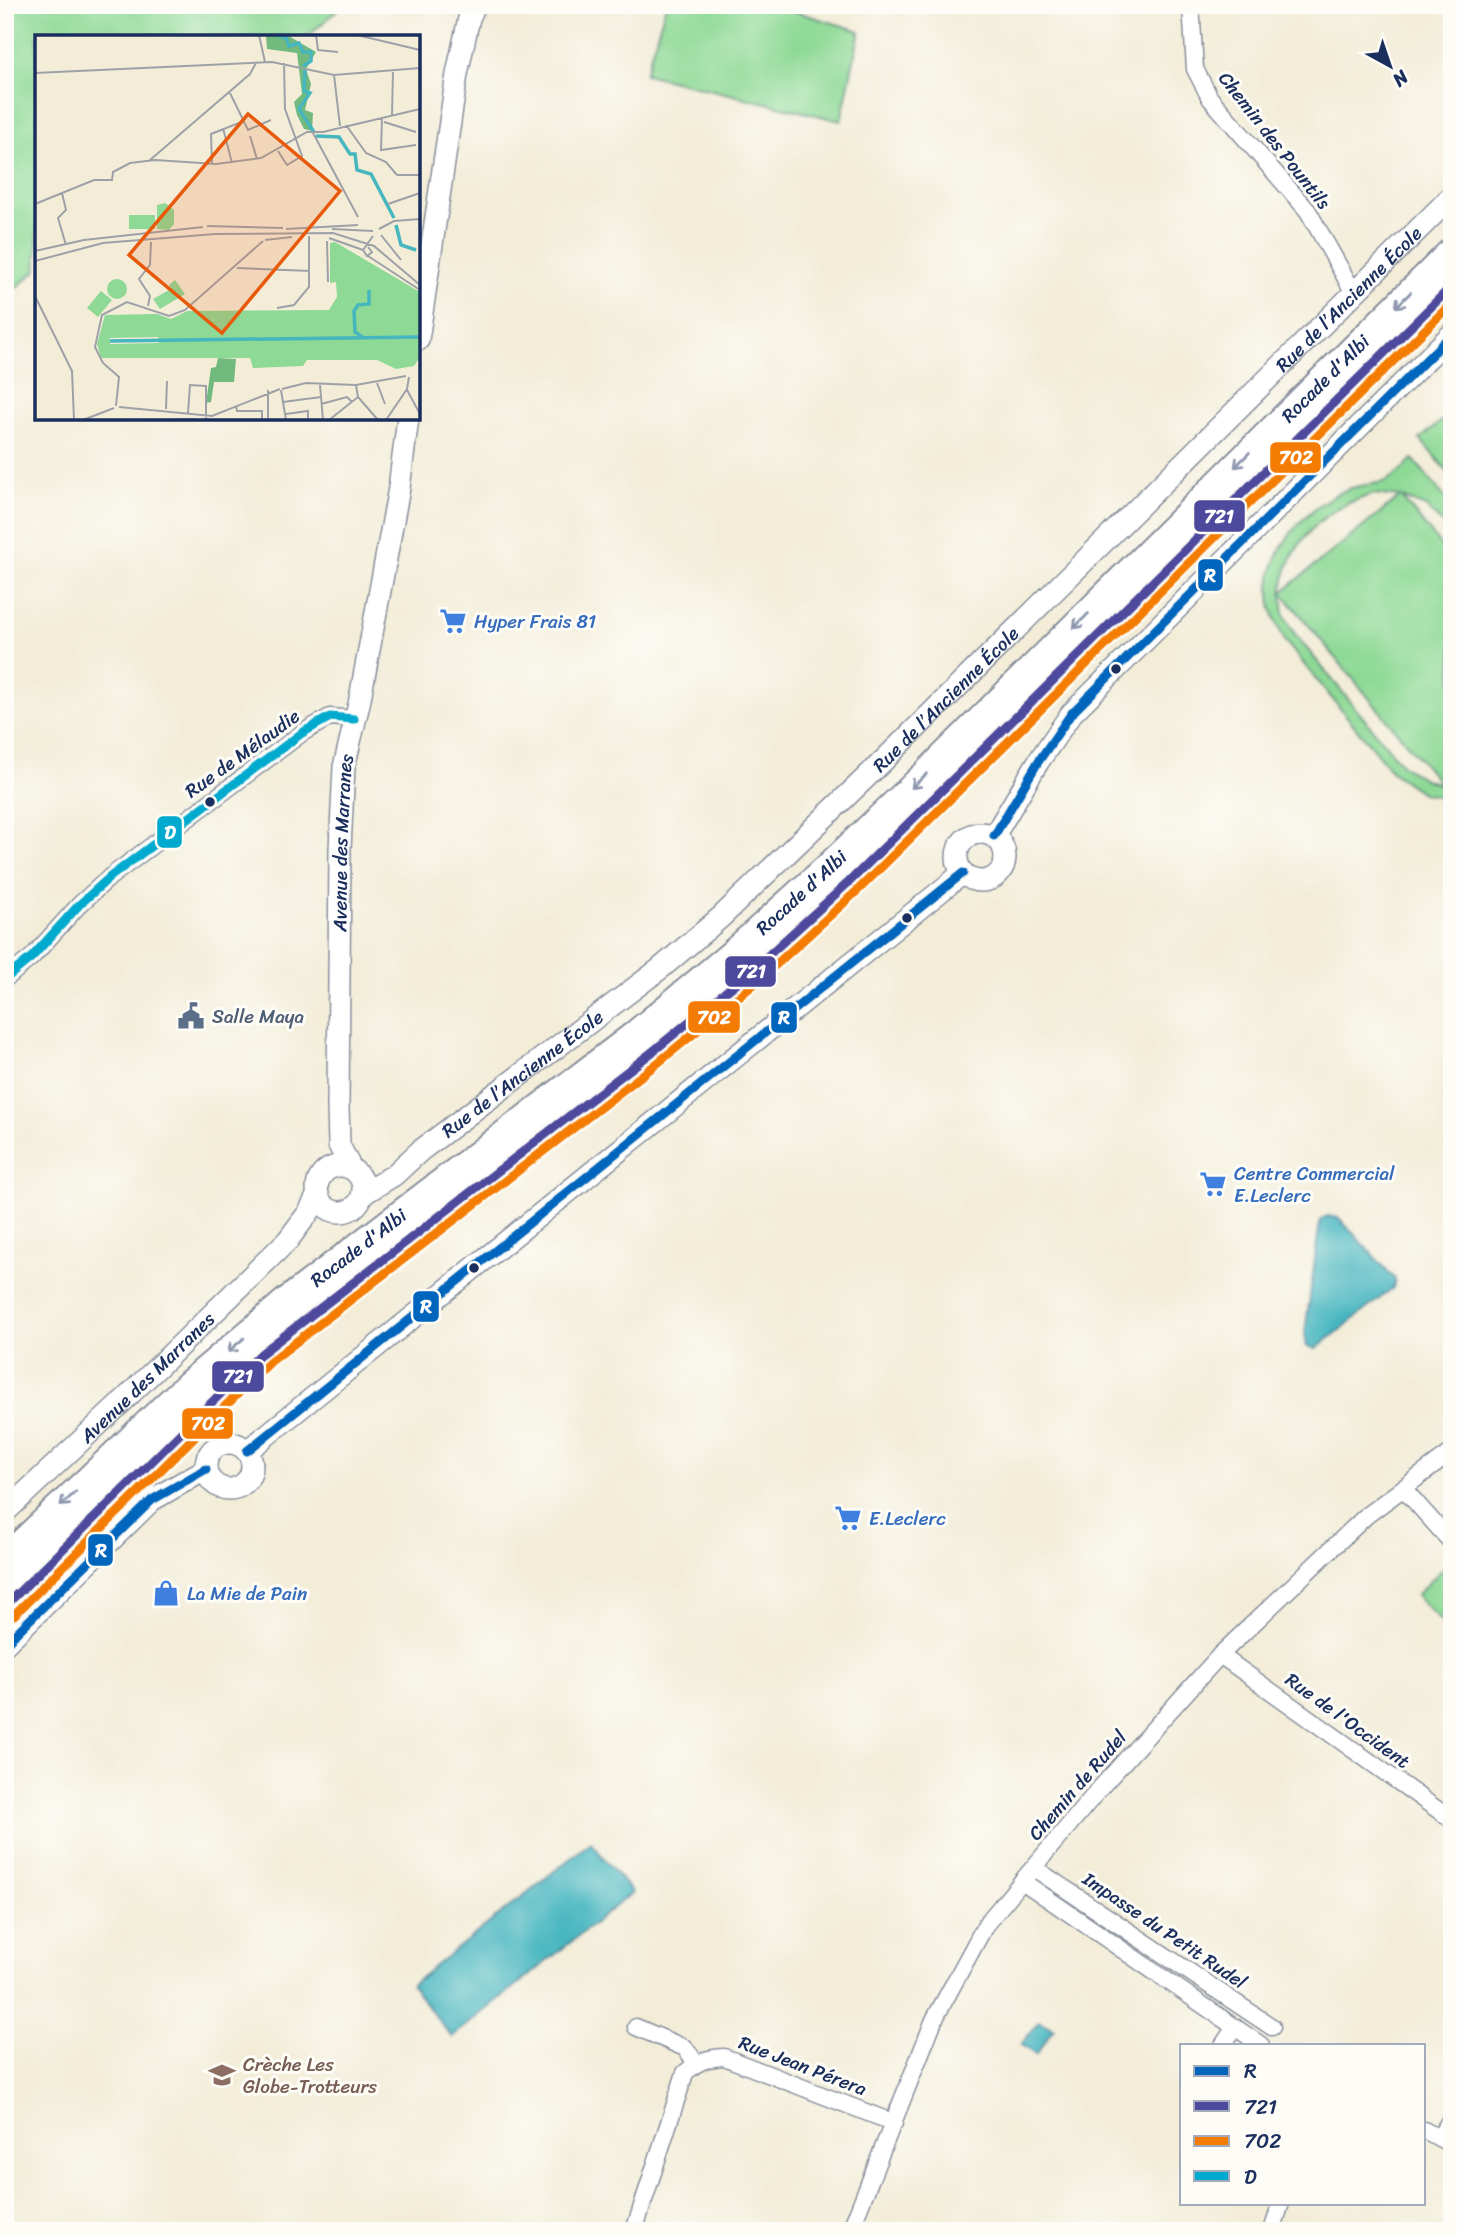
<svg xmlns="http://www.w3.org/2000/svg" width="1457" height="2236" font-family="Sriracha,sans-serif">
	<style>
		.green { fill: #8dd995; stroke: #54847a; stroke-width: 2; fill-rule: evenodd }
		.water { fill: #46b6bf; stroke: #30728e; stroke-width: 2 }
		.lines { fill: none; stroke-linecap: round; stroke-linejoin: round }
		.minor-casing { stroke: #878e9b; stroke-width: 19 }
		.tertiary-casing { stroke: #878e9b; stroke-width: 24 }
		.trunk-casing { stroke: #878e9b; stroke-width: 32 }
		.minor { stroke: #fff; stroke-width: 16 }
		.tertiary { stroke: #fff; stroke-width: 21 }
		.trunk { stroke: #fff; stroke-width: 28 }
		.bus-1-casing { stroke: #fdfcf7; stroke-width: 14 }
		.bus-2-casing { stroke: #fdfcf7; stroke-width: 14 }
		.bus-3-casing { stroke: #fdfcf7; stroke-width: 14 }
		.bus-4-casing { stroke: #fdfcf7; stroke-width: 14 }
		.bus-1 { stroke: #0065bd; stroke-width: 9 }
		.bus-2 { stroke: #4d499d; stroke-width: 9 }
		.bus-3 { stroke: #f47c05; stroke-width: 9 }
		.bus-4 { stroke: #00a9ce; stroke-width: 9 }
		.oneway { stroke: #8d97ae }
		.bus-dot { fill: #1b2f5e; stroke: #fdfcf7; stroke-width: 2.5 }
		.labels { text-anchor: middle; stroke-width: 6; stroke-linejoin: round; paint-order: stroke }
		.street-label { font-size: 19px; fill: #1b2f5e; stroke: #fdfcf7 }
		.shop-label { font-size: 19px; fill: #366cbe; stroke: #fdfcf7; text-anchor: start }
		.service-label { font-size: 19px; fill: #4e5e75; stroke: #fdfcf7; text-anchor: start }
		.education-label { font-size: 19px; fill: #785e54; stroke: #fdfcf7; text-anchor: start }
		.inset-river { fill: none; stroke: #46b6bf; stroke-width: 3.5 }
		.inset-road { fill: none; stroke: #9da1a7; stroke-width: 2 }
		.view { fill: #e8590c; fill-opacity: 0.15; stroke: #e8590c; stroke-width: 3.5 }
		.inset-edge { fill: none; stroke: #1b2f5e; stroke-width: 3.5 }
		.line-badge { stroke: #fdfcf7; stroke-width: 2.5 }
		.badge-label { font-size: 19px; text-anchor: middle; font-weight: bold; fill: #fff }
	</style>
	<rect width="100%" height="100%" fill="#fdfcf7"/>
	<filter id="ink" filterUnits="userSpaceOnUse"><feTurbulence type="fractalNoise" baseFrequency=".0143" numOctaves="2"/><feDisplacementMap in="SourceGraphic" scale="14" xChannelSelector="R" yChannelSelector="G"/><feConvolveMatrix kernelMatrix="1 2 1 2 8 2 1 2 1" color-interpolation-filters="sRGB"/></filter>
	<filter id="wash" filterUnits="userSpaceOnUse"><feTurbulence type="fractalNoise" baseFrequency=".00686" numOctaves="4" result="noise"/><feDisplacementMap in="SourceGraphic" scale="28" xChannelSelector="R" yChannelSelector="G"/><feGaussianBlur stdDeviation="1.57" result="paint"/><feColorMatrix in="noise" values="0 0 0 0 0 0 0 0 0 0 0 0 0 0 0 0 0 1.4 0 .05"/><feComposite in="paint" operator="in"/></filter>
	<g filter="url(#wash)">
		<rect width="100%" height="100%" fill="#f3edd8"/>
		<g class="green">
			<path d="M5,5H343L307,37H37V270L5,297Z"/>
			<path d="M666,5H773L860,31L841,121L645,74Z"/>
			<path d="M1452,412V477L1420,439Z"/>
			<path d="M1413,459L1452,506V533L1426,507L1402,498L1452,559V778L1443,785L1452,787V799L1422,793L1393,773L1285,641C1278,626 1270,611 1270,594C1268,549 1306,507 1346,490C1358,485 1371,485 1383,482C1393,480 1405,466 1413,459ZM1373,494L1400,497L1282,592C1285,558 1308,526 1337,509C1348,502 1361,499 1373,494ZM1282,594H1283L1441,785L1424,779L1402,765L1294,633L1284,614Z"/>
			<path d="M1449,1563L1452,1565V1633L1416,1595Z"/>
		</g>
		<g class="water">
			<path d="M1327,1216L1339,1218L1395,1279L1393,1288L1316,1349L1307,1347L1305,1333L1320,1220Z"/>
			<path d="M591,1842L632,1893L452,2037L411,1985Z"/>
			<path d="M1039,2021L1054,2029L1036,2055L1021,2045Z"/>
		</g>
	</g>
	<g filter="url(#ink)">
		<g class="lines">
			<g class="minor-casing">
				<g id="minor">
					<path d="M1191,5L1195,69L1210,98L1308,211L1354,293"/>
					<path d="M5,979L32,957L79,905L110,877L302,733L330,717L354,719"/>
					<path d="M1403,1488L1452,1543"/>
					<path d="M1220,1655L1452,1820"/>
					<path d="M1034,1868L1272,2027"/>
					<path d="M1022,1881L1261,2045"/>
					<path d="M636,2027L685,2048L696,2063"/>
					<path d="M1223,2045L1235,2027"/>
					<path d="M1424,2130L1452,2145"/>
					<path d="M1439,2138L1452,2117"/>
					<path d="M634,2231L685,2073C698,2061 707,2058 724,2057L894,2123"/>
					<path d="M850,2231L934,2020L986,1924L1101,1787L1220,1655L1367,1515L1452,1452"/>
					<path d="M1272,2231L1281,2203"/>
				</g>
			</g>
			<g class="tertiary-casing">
				<g id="tertiary">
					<path d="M418,340L457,74L469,18L475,5"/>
					<circle cx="981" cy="857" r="24"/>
					<path d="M994,836L1038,762L1071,714L1452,334"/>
					<circle cx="340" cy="1189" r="23"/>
					<path id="s1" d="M350,1167L339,1145L338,1106L340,849L344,767L359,704L399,488L408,418"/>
					<path id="s2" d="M363,1194L394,1175L420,1151L661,968L721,917L881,763L1452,196"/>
					<circle cx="229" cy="1466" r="23"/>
					<path d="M247,1451L963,873"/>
					<path id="s3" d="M5,1512L118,1406L288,1240L309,1212L318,1194"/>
					<path d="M5,1644L152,1500L206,1469"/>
				</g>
			</g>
			<g class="trunk-casing">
				<g id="trunk">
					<path id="s4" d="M5,1560L189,1385L288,1301L633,1037L734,953L828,868L927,774L1452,252"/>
					<path d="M5,1593L160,1445L262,1353L651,1053L751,971L849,882L946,788L1452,286"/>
				</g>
			</g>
			<use href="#minor" class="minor"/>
			<use href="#tertiary" class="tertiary"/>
			<use href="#trunk" class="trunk"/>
			<g class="bus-1-casing">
				<g id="bus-1">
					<path d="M994,836L1038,762L1071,714L1452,334"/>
					<path d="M247,1451L963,873"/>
					<path d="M5,1644L152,1500L206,1469"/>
				</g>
			</g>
			<g class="bus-2-casing">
				<path id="bus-2" d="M5,1606L262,1353L651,1053L751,971L849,882L1452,286"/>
			</g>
			<g class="bus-3-casing">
				<path id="bus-3" d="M14,1615L270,1362L659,1062L759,980L857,891L1452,303"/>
			</g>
			<g class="bus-4-casing">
				<path id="bus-4" d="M5,979L32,957L79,905L110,877L302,733L330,717L354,719"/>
			</g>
			<use href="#bus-1" class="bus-1"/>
			<use href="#bus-2" class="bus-2"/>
			<use href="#bus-3" class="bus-3"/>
			<use href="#bus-4" class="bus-4"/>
		</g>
		<defs><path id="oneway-shaft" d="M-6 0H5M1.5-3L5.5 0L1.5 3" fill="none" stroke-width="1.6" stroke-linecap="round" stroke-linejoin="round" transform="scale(1.75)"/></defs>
		<g class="oneway">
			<use href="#oneway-shaft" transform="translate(1403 300) rotate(135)"/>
			<use href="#oneway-shaft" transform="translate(1242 460) rotate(135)"/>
			<use href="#oneway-shaft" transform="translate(1081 621) rotate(135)"/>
			<use href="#oneway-shaft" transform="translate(919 781) rotate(136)"/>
			<use href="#oneway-shaft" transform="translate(236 1345) rotate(139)"/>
			<use href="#oneway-shaft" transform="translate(68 1499) rotate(137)"/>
		</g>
	</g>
	<defs>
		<g id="supermarket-bare" transform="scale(2.1)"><path d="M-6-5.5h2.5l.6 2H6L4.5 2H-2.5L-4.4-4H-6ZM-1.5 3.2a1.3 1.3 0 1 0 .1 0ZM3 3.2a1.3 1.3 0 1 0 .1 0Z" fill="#3f7fe0" stroke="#fdfcf7" stroke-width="2.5" paint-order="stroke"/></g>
		<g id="civic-bare" transform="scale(2.1)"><path d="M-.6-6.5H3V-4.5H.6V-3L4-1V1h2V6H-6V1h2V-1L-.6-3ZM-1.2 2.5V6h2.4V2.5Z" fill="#5c6f8a" stroke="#fdfcf7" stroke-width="2.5" paint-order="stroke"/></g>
		<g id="shop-bare" transform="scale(2.1)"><path d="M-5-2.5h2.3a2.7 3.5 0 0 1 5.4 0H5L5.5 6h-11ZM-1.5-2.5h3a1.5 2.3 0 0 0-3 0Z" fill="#3f7fe0" stroke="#fdfcf7" stroke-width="2.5" paint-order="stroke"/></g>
		<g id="school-bare" transform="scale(2.1)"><path d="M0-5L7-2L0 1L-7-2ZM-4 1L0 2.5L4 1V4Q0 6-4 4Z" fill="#8d6e63" stroke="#fdfcf7" stroke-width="2.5" paint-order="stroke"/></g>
	</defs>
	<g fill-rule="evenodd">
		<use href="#supermarket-bare" x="453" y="621"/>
		<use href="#civic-bare" x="191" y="1016"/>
		<use href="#supermarket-bare" x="1213" y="1184"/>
		<use href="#supermarket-bare" x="848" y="1518"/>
		<use href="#shop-bare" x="166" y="1593"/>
		<use href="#school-bare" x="222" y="2075"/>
	</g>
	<g class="bus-dot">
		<circle cx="1116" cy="669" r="6"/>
		<circle cx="210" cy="802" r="6"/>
		<circle cx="907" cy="918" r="6"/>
		<circle cx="474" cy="1268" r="6"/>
	</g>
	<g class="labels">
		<g class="street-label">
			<text transform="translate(1275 140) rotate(52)" y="7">Chemin des Pountils</text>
			<text dy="7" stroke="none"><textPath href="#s2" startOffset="1334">Rue de l’Ancienne École</textPath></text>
			<text dy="7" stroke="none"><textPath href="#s4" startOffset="1774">Rocade d'Albi</textPath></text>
			<text dy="7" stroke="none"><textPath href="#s2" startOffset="766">Rue de l’Ancienne École</textPath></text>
			<text transform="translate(242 753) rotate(-36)" y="7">Rue de Mélaudie</text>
			<text dy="7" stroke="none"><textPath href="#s1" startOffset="327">Avenue des Marranes</textPath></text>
			<text dy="7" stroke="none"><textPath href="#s4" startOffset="1040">Rocade d'Albi</textPath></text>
			<text dy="7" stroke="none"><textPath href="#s2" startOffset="200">Rue de l’Ancienne École</textPath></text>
			<text dy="7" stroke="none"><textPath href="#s4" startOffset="472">Rocade d'Albi</textPath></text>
			<text dy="7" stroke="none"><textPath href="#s3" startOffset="196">Avenue des Marranes</textPath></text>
			<text transform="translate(1348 1720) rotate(36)" y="7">Rue de l'Occident</text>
			<text transform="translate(1077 1785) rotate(-49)" y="7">Chemin de Rudel</text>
			<text transform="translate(1165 1930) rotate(34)" y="7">Impasse du Petit Rudel</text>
			<text transform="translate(803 2065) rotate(21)" y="7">Rue Jean Pérera</text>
		</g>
		<g class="shop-label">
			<text x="474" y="628">Hyper Frais 81</text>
			<text x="1234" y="1180">Centre Commercial<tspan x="1234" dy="22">E.Leclerc</tspan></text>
			<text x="869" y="1525">E.Leclerc</text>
			<text x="187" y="1600">La Mie de Pain</text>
		</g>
		<g class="service-label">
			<text x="212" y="1023">Salle Maya</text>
		</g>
		<g class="education-label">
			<text x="243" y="2071">Crèche Les<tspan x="243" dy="22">Globe-Trotteurs</tspan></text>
		</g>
	</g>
	<g transform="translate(35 35)">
		<rect width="385" height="385" fill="#f3edd8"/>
		<path d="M130,168L139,175V189L134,195L122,194V170ZM94,180H120V194H94ZM300,207L385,257V322L379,331L361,334L342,325H272L268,331L218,333L215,323H66L62,309L70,280L122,279L136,284L152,276L294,275L302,262L301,247L295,248V208ZM75,303L123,302L124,308L75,309ZM72 254a10 10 0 1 1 20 0a10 10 0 1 1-20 0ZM140,245L150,259L125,274L118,264L136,254L134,250ZM66,256L77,265L63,282L52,273Z" fill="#8dd995" fill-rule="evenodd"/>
		<path d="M231,0H252L281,17L271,34L276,49L270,75L278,78L277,96L269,94L262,80L259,67L267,59L262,18L232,14ZM183,323L201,324L199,347H179L176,367L171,368L176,333L181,332Z" fill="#72b97e"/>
		<path class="inset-river" d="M242,0L251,3L254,11L264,8L268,17H276V26L268,31M270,35L269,56L275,58L264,74L279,97M281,101L304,102L315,119H320L322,135L336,139L359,183M361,190L366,210L381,215M329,303L320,297L319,276L323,270L334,269V255M75,306L385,302"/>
		<path class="inset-road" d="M224,0L230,27M281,0L283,15L303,17M322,0L385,15M0,38L237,27L299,40L385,33M299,40L305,91M194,56L213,95L236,85M357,80L358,35M347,83L346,115L381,110M349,87L381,97M311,90L331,118L351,127L362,140M188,93L197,128M277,96L323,182M215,101L222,124M243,116L252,130L267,121L250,74L249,28M115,125L215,39L221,28M177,129L176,99L209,86M362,140H385M27,158L31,175L23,183L31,210M0,169L59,145H77L78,137L95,128L120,125L181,129L226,123L272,97H288L385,74M353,169L385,158M172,191L248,193M251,194L323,190M297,194L338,196M344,194L359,186L385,184M346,200L366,225M294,203L328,215M230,205L257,202M292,206L293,247M333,212L337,217L332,221L328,215L338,201M0,216L49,205L168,192M333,221L385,255M0,226L68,208L180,199L298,198L339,211L385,250M202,233L275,236M0,261L37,336L39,385M113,271L115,261L104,244L115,230L116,207M242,273L259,270L274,252V201M342,348L350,369M285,350L288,385M321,350L323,362L343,385M247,354L271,348L321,350L371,341M233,355V385M246,355L251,385M372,355L385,379M248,367L286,362M286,369L312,362L317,367M81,371L84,342L68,328L60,312L67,280L92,267L134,281L150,275L228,206M201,371L202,376H227V385M84,372L177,381L245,354M131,374L132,346M153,378L155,350L171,351V385M251,379L273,376V385M48,385L79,373M128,385L159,384M294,385L323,362M351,385L372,354L374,342"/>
		<path class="view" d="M213,79L305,156L187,298L94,220Z"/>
		<rect width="385" height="385" class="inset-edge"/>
	</g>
	<g class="line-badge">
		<rect x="1269" y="441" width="53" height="33" rx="7" fill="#f47c05"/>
		<rect x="1193" y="499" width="53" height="34" rx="7" fill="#4d499d"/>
		<rect x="1197" y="558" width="27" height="34" rx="7" fill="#0065bd"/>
		<rect x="156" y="815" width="27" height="34" rx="7" fill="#00a9ce"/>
		<rect x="724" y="955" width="53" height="33" rx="7" fill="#4d499d"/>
		<rect x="687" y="1000" width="54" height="34" rx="7" fill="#f47c05"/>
		<rect x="770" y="1001" width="28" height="33" rx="7" fill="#0065bd"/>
		<rect x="412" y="1290" width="28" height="33" rx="7" fill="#0065bd"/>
		<rect x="211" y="1360" width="54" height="33" rx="7" fill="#4d499d"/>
		<rect x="181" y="1407" width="53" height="33" rx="7" fill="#f47c05"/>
		<rect x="87" y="1533" width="27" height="34" rx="7" fill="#0065bd"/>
	</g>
	<g class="badge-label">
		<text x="1296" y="464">702</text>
		<text x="1219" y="523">721</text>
		<text x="1210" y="582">R</text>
		<text x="170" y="839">D</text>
		<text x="751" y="978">721</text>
		<text x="714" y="1024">702</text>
		<text x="784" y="1024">R</text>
		<text x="426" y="1313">R</text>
		<text x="238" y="1383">721</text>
		<text x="208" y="1430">702</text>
		<text x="101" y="1557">R</text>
	</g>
	<rect width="1457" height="2236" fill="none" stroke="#fdfcf7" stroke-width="28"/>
	<rect x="1180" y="2044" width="245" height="161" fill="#fdfcf7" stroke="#a3aaba" stroke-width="2"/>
	<rect x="1194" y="2066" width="35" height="10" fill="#0065bd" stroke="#a3aaba" stroke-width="2"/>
	<text x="1244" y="2078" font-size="21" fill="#1b2f5e">R</text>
	<rect x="1194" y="2101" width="35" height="10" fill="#4d499d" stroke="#a3aaba" stroke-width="2"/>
	<text x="1244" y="2114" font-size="21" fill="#1b2f5e">721</text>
	<rect x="1194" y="2136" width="35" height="10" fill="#f47c05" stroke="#a3aaba" stroke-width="2"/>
	<text x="1244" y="2148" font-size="21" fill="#1b2f5e">702</text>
	<rect x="1194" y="2171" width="35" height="10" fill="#00a9ce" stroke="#a3aaba" stroke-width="2"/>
	<text x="1244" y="2184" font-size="21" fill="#1b2f5e">D</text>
	<g transform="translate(1390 66) rotate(140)" stroke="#fdfcf7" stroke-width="5" paint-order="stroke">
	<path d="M0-5L12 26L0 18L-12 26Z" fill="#1b2f5e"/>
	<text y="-10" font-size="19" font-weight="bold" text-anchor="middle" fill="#1b2f5e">N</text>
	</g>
</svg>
